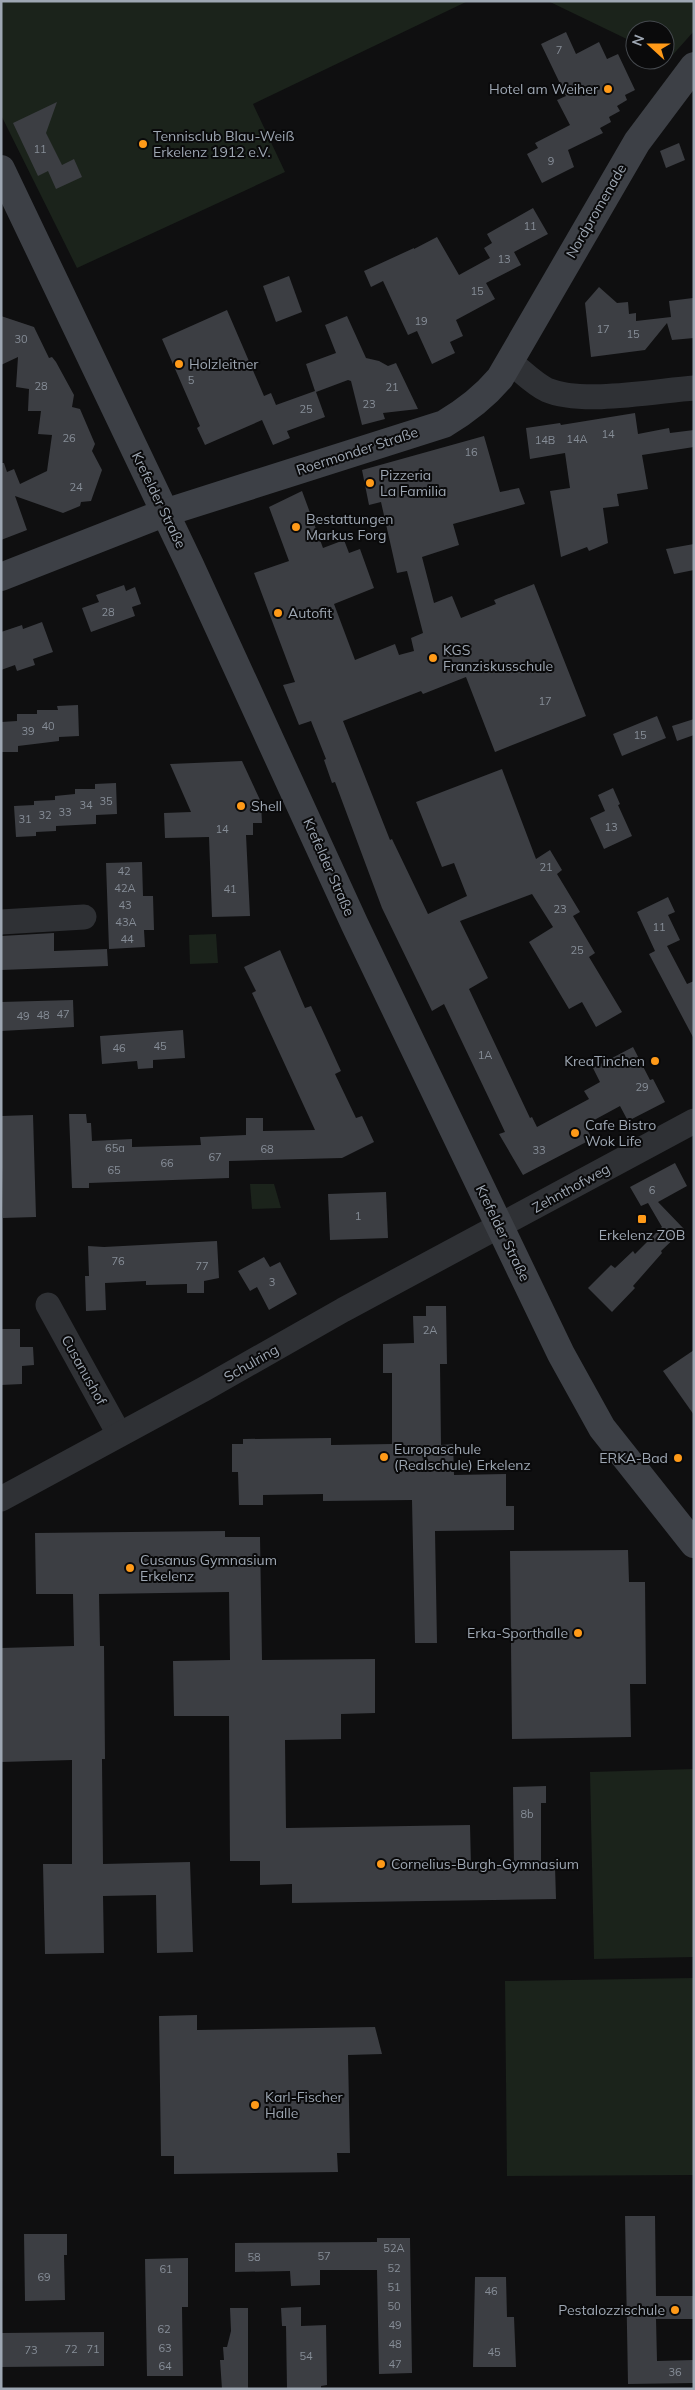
<svg xmlns="http://www.w3.org/2000/svg" width="695" height="2390" font-family="Mulish,sans-serif">
	<style>
		.green { fill: #1b231b }
		.building { fill: #3c3e43 }
		.lines { fill: none; stroke-linecap: round; stroke-linejoin: round }
		.street { stroke: #2f3135; stroke-width: 25 }
		.secondary { stroke: #3d4046; stroke-width: 28 }
		.poi-dot { fill: #ff9a18; stroke: #0a0a0b; stroke-width: 2 }
		.labels { text-anchor: middle; stroke-width: 4; stroke-linejoin: round; paint-order: stroke }
		.number-label { font-size: 11px; fill: #868d97 }
		.poi-label { font-size: 14px; fill: #9ea7b3; stroke: #0a0a0b; text-anchor: start }
		.street-label { font-size: 14px; fill: #9ea7b3; stroke: #0a0a0b }
	</style>
	<rect width="100%" height="100%" fill="#0f0f10"/>
	<g class="green">
		<path d="M1,1H468L253,104L285,172L77,268L1,115Z"/>
		<path d="M548,1H694V31L669,59L665,57V30H635V43Z"/>
		<path d="M216,934L218,963L190,964L189,935Z"/>
		<path d="M250,1184H274L281,1208L252,1209Z"/>
		<path d="M694,1769V1957L594,1959L590,1772Z"/>
		<path d="M694,1978V2175L507,2176L505,1981Z"/>
	</g>
	<g class="building">
		<path d="M566,32L576,54L599,42L607,59L618,54L635,90L625,95L627,100L617,106L620,111L609,117L611,122L600,128L603,133L568,150L574,167L542,183L527,154L538,148L535,143L570,125L557,100L566,96L541,44Z"/>
		<path d="M57,102L46,133L62,165L74,159L82,177L56,189L48,171L38,176L13,123Z"/>
		<path d="M679,143L685,160L666,168L660,151Z"/>
		<path d="M533,208L548,234L514,252L521,265L486,283L495,299L456,320L463,336L450,342L455,353L432,364L417,331L408,335L383,281L371,287L364,271L414,248V249L437,237L459,275L490,258L484,248L492,243L487,234Z"/>
		<path d="M289,276L302,312L276,322L263,286Z"/>
		<path d="M599,287L617,303L628,302L629,314L636,313V321L671,317L669,301L693,298L694,338L672,340L667,323L645,350L591,357L585,303Z"/>
		<path d="M227,310L264,396L271,393L276,405L315,391L306,364L336,353L325,325L347,316L366,358L379,361L388,366L396,363L418,409L383,413L385,419L362,425L351,381L348,380L316,392L325,417L287,431L290,438L273,445L262,420L205,445L197,428L200,426L162,339Z"/>
		<path d="M1,316L34,327L49,358L52,357L56,362L74,395L72,407L80,409L95,444L92,451L102,470L91,501L81,502L80,506L63,513L15,496L27,530L1,540V463H4L7,472L14,469L20,484L47,471L52,435L38,434L41,411H28L29,389L16,387L18,357L1,365Z"/>
		<path d="M635,413L638,434L669,428L670,433L694,430V447L642,455L648,489L617,494L619,506L603,508L608,543L589,551L587,547L561,557L550,491L570,488L565,453L530,459L526,428L560,423L561,425Z"/>
		<path d="M484,436L500,492L519,488L525,504L453,524L459,545L422,557L434,603L452,596L461,618L496,604L494,600L534,584L586,716L495,752L466,677L423,694L421,691L343,721L390,840L392,839L428,914L467,896L454,863L442,867L416,802L502,769L536,859L550,850L562,870L557,874L580,912L573,916L595,953L589,957L622,1012L596,1027L582,1002L569,1009L529,942L553,927L532,894L460,921L488,978L469,989L530,1118L532,1117L537,1127L589,1099L584,1091L600,1082L593,1068L633,1047L650,1080L653,1079L665,1102L628,1121L620,1106L585,1125L592,1139L523,1175L499,1134L505,1132L444,1004L432,1011L382,908L335,782L332,783L324,760L326,759L311,721L299,725L283,685L295,682L254,573L289,561L269,507L302,491L323,548L344,540L349,553L360,549L374,588L334,604L355,660L395,644L399,655L414,651L411,638L423,633L407,571L397,573L381,502L369,505L362,470Z"/>
		<path d="M694,544V570L674,574L666,549Z"/>
		<path d="M124,585L126,591L135,587L141,604L132,607L135,616L91,632L82,608L99,602L96,595Z"/>
		<path d="M42,622L53,652L33,659L35,665L17,671L15,665L1,670V632L22,625L23,629Z"/>
		<path d="M78,705L79,736L59,737V741L18,746V752H1V722L17,721V714H37V710H58L57,706Z"/>
		<path d="M657,716L666,738L622,756L613,734Z"/>
		<path d="M694,719V735L677,741L672,726Z"/>
		<path d="M242,761L261,802L262,823H253V835H246L250,916L212,917L209,837L165,838L164,813L191,812L170,764Z"/>
		<path d="M116,783L117,814L96,815V824L56,826V831L36,832V836L16,837L14,806L34,805V801L55,800V796L75,794V789H95V784Z"/>
		<path d="M613,788L620,804L615,807L618,805L632,836L604,849L590,818L605,811L598,795Z"/>
		<path d="M142,862L143,896H153L154,930H144L145,947L109,949L106,863Z"/>
		<path d="M668,897L675,912L668,915L680,940L667,946L687,984L694,981V1039L649,954L655,951L637,912Z"/>
		<path d="M54,933V951L107,949L108,966L1,970V936Z"/>
		<path d="M280,950L305,1008L311,1006L325,1036L341,1071L335,1074L356,1118L362,1116L374,1142L342,1158L229,1161V1178L89,1183V1188H72L69,1114H86L87,1123H91L92,1141L132,1139V1147L201,1145L200,1137L246,1135V1118H263V1131L315,1130L252,993L256,991L244,967Z"/>
		<path d="M73,1000L74,1027L1,1031V1002Z"/>
		<path d="M183,1030L185,1058L153,1060V1068L138,1069L137,1061L102,1064L100,1036Z"/>
		<path d="M33,1115L36,1217L3,1218L1,1116Z"/>
		<path d="M675,1163L687,1186L658,1202L684,1229L661,1251L662,1253L633,1286L635,1288L612,1312L588,1288L611,1265L615,1268L633,1251L635,1254L662,1227L648,1203L641,1206L630,1187Z"/>
		<path d="M386,1192L388,1238L330,1240L328,1194Z"/>
		<path d="M217,1241L219,1278L204,1281V1293H187V1284L146,1285V1281L105,1283L106,1310L86,1311L85,1276H89L88,1246L104,1247Z"/>
		<path d="M264,1257L270,1267L280,1262L297,1294L269,1310L257,1287L250,1291L238,1271Z"/>
		<path d="M426,1306H446L447,1364H440L441,1445L453,1444L454,1475L506,1474V1506H514V1530L435,1531L437,1643H415L412,1500L323,1501V1494L263,1495V1505H239L238,1472H232V1444H243V1439L331,1438V1445L392,1444V1373H383V1344L414,1343L413,1316H426Z"/>
		<path d="M1,1329H20V1347H33L34,1365L22,1366V1384L1,1385Z"/>
		<path d="M694,1350V1415L663,1371Z"/>
		<path d="M225,1531V1537H260L262,1660L375,1659V1713L341,1714V1739L285,1740L286,1828L470,1825L471,1867H514L513,1787L546,1786V1803H541V1866H555L556,1899L292,1903V1884L260,1885V1861H230L229,1716H174L173,1661L230,1660L229,1592L99,1594L100,1646H104L105,1759H102L103,1864L190,1862L193,1952L157,1953L156,1895L103,1896L104,1953L45,1954L43,1864H72V1760L1,1762V1648L74,1646L73,1594H36L35,1533Z"/>
		<path d="M628,1550L629,1582H645L646,1684H630L631,1737L512,1739L510,1551Z"/>
		<path d="M197,2015V2030L375,2027L382,2054L348,2055L350,2153H337L338,2172L174,2174V2156H161L159,2016Z"/>
		<path d="M625,2216H655L656,2296H694V2319H656L657,2361L694,2360V2383L628,2384Z"/>
		<path d="M24,2234H67V2255H64L65,2300L25,2301Z"/>
		<path d="M377,2238H410L412,2373L379,2374L377,2270H320V2285L291,2286L290,2271L235,2272V2243L377,2242Z"/>
		<path d="M188,2258V2307H182L183,2376H147L145,2259Z"/>
		<path d="M475,2277H506L507,2317H514L516,2367H473Z"/>
		<path d="M301,2307V2326L326,2325L327,2385L321,2386V2389H287L286,2326H282L281,2308Z"/>
		<path d="M230,2308H248V2389H222L220,2360H224L223,2347H227L231,2331Z"/>
		<path d="M104,2332V2366L1,2367V2333Z"/>
	</g>
	<g class="lines">
		<g class="street">
			<path d="M510,362C522,371 534,384 547,390C583,405 655,391 694,388"/>
			<path d="M1,922L84,917"/>
			<path d="M48,1305L119,1434"/>
			<path d="M1,1499L204,1389L343,1310L694,1121"/>
		</g>
		<g class="secondary">
			<path d="M1,169L190,565L355,925L561,1354L602,1428L694,1544"/>
			<path d="M1,577L164,513L444,424C466,411 484,397 500,378L637,142L694,66"/>
		</g>
	</g>
	<g class="poi-dot">
		<circle cx="608" cy="89" r="5"/>
		<circle cx="143" cy="144" r="5"/>
		<circle cx="179" cy="364" r="5"/>
		<circle cx="370" cy="483" r="5"/>
		<circle cx="296" cy="527" r="5"/>
		<circle cx="278" cy="613" r="5"/>
		<circle cx="433" cy="658" r="5"/>
		<circle cx="241" cy="806" r="5"/>
		<circle cx="655" cy="1061" r="5"/>
		<circle cx="575" cy="1133" r="5"/>
		<rect x="637" y="1214" width="10" height="10" rx="2.5"/>
		<circle cx="384" cy="1457" r="5"/>
		<circle cx="678" cy="1458" r="5"/>
		<circle cx="130" cy="1568" r="5"/>
		<circle cx="578" cy="1633" r="5"/>
		<circle cx="381" cy="1864" r="5"/>
		<circle cx="255" cy="2105" r="5"/>
		<circle cx="675" cy="2310" r="5"/>
	</g>
	<g class="labels">
		<g class="number-label">
			<text x="559" y="54">7</text>
			<text x="40" y="153">11</text>
			<text x="551" y="165">9</text>
			<text x="530" y="230">11</text>
			<text x="504" y="263">13</text>
			<text x="477" y="295">15</text>
			<text x="421" y="325">19</text>
			<text x="603" y="333">17</text>
			<text x="633" y="338">15</text>
			<text x="21" y="343">30</text>
			<text x="191" y="384">5</text>
			<text x="41" y="390">28</text>
			<text x="392" y="391">21</text>
			<text x="369" y="408">23</text>
			<text x="306" y="413">25</text>
			<text x="608" y="438">14</text>
			<text x="69" y="442">26</text>
			<text x="577" y="443">14A</text>
			<text x="545" y="444">14B</text>
			<text x="471" y="456">16</text>
			<text x="76" y="491">24</text>
			<text x="108" y="616">28</text>
			<text x="545" y="705">17</text>
			<text x="48" y="730">40</text>
			<text x="28" y="735">39</text>
			<text x="640" y="739">15</text>
			<text x="106" y="805">35</text>
			<text x="86" y="809">34</text>
			<text x="65" y="816">33</text>
			<text x="45" y="819">32</text>
			<text x="25" y="823">31</text>
			<text x="611" y="831">13</text>
			<text x="222" y="833">14</text>
			<text x="546" y="871">21</text>
			<text x="124" y="875">42</text>
			<text x="125" y="892">42A</text>
			<text x="230" y="893">41</text>
			<text x="125" y="909">43</text>
			<text x="560" y="913">23</text>
			<text x="126" y="926">43A</text>
			<text x="659" y="931">11</text>
			<text x="127" y="943">44</text>
			<text x="577" y="954">25</text>
			<text x="63" y="1018">47</text>
			<text x="43" y="1019">48</text>
			<text x="23" y="1020">49</text>
			<text x="160" y="1050">45</text>
			<text x="119" y="1052">46</text>
			<text x="485" y="1059">1A</text>
			<text x="642" y="1091">29</text>
			<text x="115" y="1152">65a</text>
			<text x="267" y="1153">68</text>
			<text x="539" y="1154">33</text>
			<text x="215" y="1161">67</text>
			<text x="167" y="1167">66</text>
			<text x="114" y="1174">65</text>
			<text x="652" y="1194">6</text>
			<text x="358" y="1220">1</text>
			<text x="118" y="1265">76</text>
			<text x="202" y="1270">77</text>
			<text x="272" y="1286">3</text>
			<text x="430" y="1334">2A</text>
			<text x="527" y="1818">8b</text>
			<text x="394" y="2252">52A</text>
			<text x="324" y="2260">57</text>
			<text x="254" y="2261">58</text>
			<text x="394" y="2272">52</text>
			<text x="166" y="2273">61</text>
			<text x="44" y="2281">69</text>
			<text x="394" y="2291">51</text>
			<text x="491" y="2295">46</text>
			<text x="394" y="2310">50</text>
			<text x="395" y="2329">49</text>
			<text x="164" y="2333">62</text>
			<text x="395" y="2348">48</text>
			<text x="165" y="2352">63</text>
			<text x="71" y="2353">72</text>
			<text x="93" y="2353">71</text>
			<text x="31" y="2354">73</text>
			<text x="494" y="2356">45</text>
			<text x="306" y="2360">54</text>
			<text x="395" y="2368">47</text>
			<text x="165" y="2370">64</text>
			<text x="675" y="2376">36</text>
		</g>
		<g class="poi-label">
			<text x="598" y="94" text-anchor="end">Hotel am Weiher</text>
			<text x="153" y="141">Tennisclub Blau-Weiß<tspan x="153" dy="16">Erkelenz 1912 e.V.</tspan></text>
			<text x="189" y="369">Holzleitner</text>
			<text x="380" y="480">Pizzeria<tspan x="380" dy="16">La Familia</tspan></text>
			<text x="306" y="524">Bestattungen<tspan x="306" dy="16">Markus Forg</tspan></text>
			<text x="288" y="618">Autofit</text>
			<text x="443" y="655">KGS<tspan x="443" dy="16">Franziskusschule</tspan></text>
			<text x="251" y="811">Shell</text>
			<text x="645" y="1066" text-anchor="end">KreaTinchen</text>
			<text x="585" y="1130">Cafe Bistro<tspan x="585" dy="16">Wok Life</tspan></text>
			<text x="642" y="1240" text-anchor="middle">Erkelenz ZOB</text>
			<text x="394" y="1454">Europaschule<tspan x="394" dy="16">(Realschule) Erkelenz</tspan></text>
			<text x="668" y="1463" text-anchor="end">ERKA-Bad</text>
			<text x="140" y="1565">Cusanus Gymnasium<tspan x="140" dy="16">Erkelenz</tspan></text>
			<text x="568" y="1638" text-anchor="end">Erka-Sporthalle</text>
			<text x="391" y="1869">Cornelius-Burgh-Gymnasium</text>
			<text x="265" y="2102">Karl-Fischer<tspan x="265" dy="16">Halle</tspan></text>
			<text x="665" y="2315" text-anchor="end">Pestalozzischule</text>
		</g>
		<g class="street-label">
			<text transform="translate(596 211) rotate(-60)" y="5">Nordpromenade</text>
			<text transform="translate(357 451) rotate(-18)" y="5">Roermonder Straße</text>
			<text transform="translate(159 500) rotate(64)" y="5">Krefelder Straße</text>
			<text transform="translate(329 867) rotate(66)" y="5">Krefelder Straße</text>
			<text transform="translate(571 1188) rotate(-29)" y="5">Zehnthofweg</text>
			<text transform="translate(503 1233) rotate(64)" y="5">Krefelder Straße</text>
			<text transform="translate(251 1363) rotate(-30)" y="5">Schulring</text>
			<text transform="translate(84 1370) rotate(61)" y="5">Cusanushof</text>
		</g>
	</g>
	<rect width="695" height="2390" fill="none" stroke="#9ea7b3" stroke-width="5"/>
	<g transform="translate(650 45) rotate(291)"><circle r="24" fill="#0a0a0b" stroke="#45494e"/>
	<path d="M0-4L9 19L0 12L-9 19Z" fill="#ff9a18"/>
	<text y="-8" font-size="14" font-weight="bold" text-anchor="middle" fill="#9ea7b3">N</text>
	</g>
</svg>
